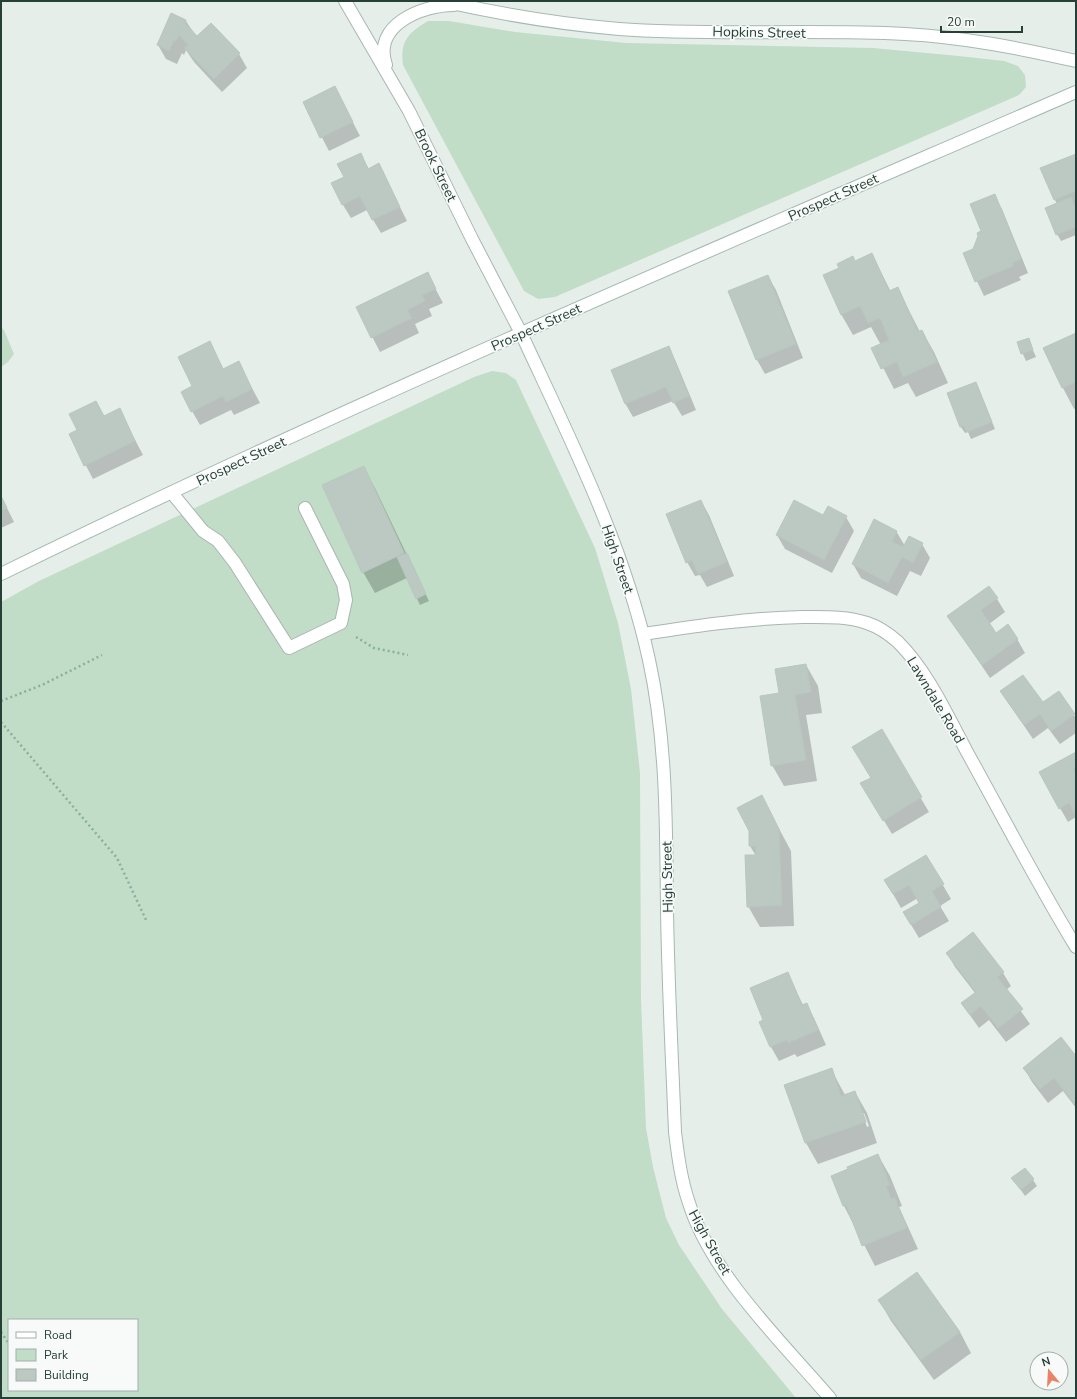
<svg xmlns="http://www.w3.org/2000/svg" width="1077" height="1399" font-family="'Nunito Sans',sans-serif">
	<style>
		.green { fill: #c1ddc7; fill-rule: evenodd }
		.shadow { fill: #0003; fill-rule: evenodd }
		.building { fill: #bcc9c3; stroke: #b9c7c1 }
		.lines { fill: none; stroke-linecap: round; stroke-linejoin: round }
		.lane-casing { stroke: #a9b6b1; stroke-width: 14 }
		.street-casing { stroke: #a9b6b1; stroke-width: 14 }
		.secondary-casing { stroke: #a5b9b1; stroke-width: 14 }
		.path { stroke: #89afa1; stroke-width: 2.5; stroke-dasharray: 2 3; stroke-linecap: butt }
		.lane { stroke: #fff; stroke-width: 12 }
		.street { stroke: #fff; stroke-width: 12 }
		.secondary { stroke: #fff; stroke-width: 12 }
		.labels { text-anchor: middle; stroke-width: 3.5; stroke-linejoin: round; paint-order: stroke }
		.street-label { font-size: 14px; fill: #263f37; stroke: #f7faf8 }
	</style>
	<rect width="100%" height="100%" fill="#e6eeea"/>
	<g class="green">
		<path d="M428,21H449L515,32L626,43L873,48L959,56L1004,61L1018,66L1025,75L1026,87L1019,95L555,297L538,299L524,291L403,65C400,41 408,33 428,21Z"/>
		<path d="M1,327L4,330L14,354L8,362L1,367Z"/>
		<path d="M492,371L506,373L516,380L595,548L618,623L631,689L640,773L641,999L646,1128L653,1167L666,1218L679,1245L722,1309L796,1398H1V602L39,581L474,377ZM9,1320H137V1390H9Z"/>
	</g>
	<g class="shadow">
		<path d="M186,21L197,38L211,25L239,54L247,68L222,92L194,62L186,50L184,55L182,53L177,64L166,59L158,45Z"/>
		<path d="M335,88L360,136L329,151L304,103Z"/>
		<path d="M360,154L369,169L379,165L407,221L381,233L367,210L351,218L343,205Z"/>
		<path d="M1076,155V235L1061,241L1057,234V204L1055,200Z"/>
		<path d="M994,195L1002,209L1028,273L1019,277L1021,280L984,296L964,254L974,250L982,231Z"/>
		<path d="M872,254L891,292L898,289L920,332L922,331L934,352L948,383L916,397L908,383L894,389L873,348L881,345L871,327L853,335L841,314L855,262Z"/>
		<path d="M427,273L443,303L429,309L432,316L415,324L419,333L380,352L357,307Z"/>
		<path d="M768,276L776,290L803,358L765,374L757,360L729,292Z"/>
		<path d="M1076,334V408L1074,409L1063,388L1045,348Z"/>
		<path d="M1028,339L1036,357L1026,361L1018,343Z"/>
		<path d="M209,342L223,369L238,362L260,403L234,415L231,410L200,425L192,411L193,387Z"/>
		<path d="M668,348L676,362L696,410L682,416L673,401L633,417L625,403Z"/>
		<path d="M976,383L995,429L971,439L968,432L965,433L961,427Z"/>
		<path d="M96,402L104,416L119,409L143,455L93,479L70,435L78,431Z"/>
		<path d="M363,467L375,488L429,601L420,605L407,578L375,593L363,572Z"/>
		<path d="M1,496L14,522L1,528Z"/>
		<path d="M701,501L709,515L734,576L707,587L700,575L695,576L687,562Z"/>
		<path d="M824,516L846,517L854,531L832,573L785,549L777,535Z"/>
		<path d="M896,531L905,546L922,544L930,558L921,576L910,571L897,596L861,578L853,564Z"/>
		<path d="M997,599L1005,612L989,624L996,634L1017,639L1025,653L990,678L948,616Z"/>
		<path d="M806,665L818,686L822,713L806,715L817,781L784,786L772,765L780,694Z"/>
		<path d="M1001,692L1043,704L1058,693L1076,718V733L1060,744L1048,728L1033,739Z"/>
		<path d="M881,731L929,812L892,834L862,784L872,778Z"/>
		<path d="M1076,753V817L1068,822L1060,808Z"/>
		<path d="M762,797L791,851L794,926L760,927L748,906L756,856L750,846Z"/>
		<path d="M926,856L951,899L940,906L949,921L919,938L904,913L920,903L918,898L901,908L885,880Z"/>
		<path d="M947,953L1003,973L1011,986L1006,990L1030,1024L1006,1042L989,1020L979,1028L962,1004L975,993L955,967Z"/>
		<path d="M787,973L803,1005L806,1004L814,1018L826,1045L797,1057L795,1054L779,1061L771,1047L765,1021Z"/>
		<path d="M1076,1057V1108L1063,1091L1048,1103L1032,1082L1024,1068Z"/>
		<path d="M831,1069L845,1095L855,1092L867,1113L877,1143L818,1164L806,1143L785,1085ZM862,1113H864L869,1126L867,1127Z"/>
		<path d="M878,1155L890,1176L902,1206L899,1207L918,1249L875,1266L844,1206L832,1176Z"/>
		<path d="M1013,1179L1033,1180L1037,1186L1025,1196Z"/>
		<path d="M917,1274L960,1332L971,1353L934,1380L891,1321L879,1300Z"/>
	</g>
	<g class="building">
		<path d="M171,13L186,20L185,23L197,36L211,23L240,53L214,79L184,48L188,45L179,35L176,41L174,40L169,51L157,45Z"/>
		<path d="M335,86L353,122L320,138L303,102Z"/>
		<path d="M361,153L368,169L379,163L400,207L372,220L360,196L342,205L331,183L344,177L337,164Z"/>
		<path d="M1076,154V191L1054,200L1040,168Z"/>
		<path d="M995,194L1021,259L1012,263L1013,266L975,282L963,253L973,249L978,236L977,233L981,231L970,204Z"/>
		<path d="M1071,197L1076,210V227L1056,235L1045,208Z"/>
		<path d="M872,253L889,291L898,287L918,332L922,330L937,362L903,377L897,362L881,369L871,348L889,340L880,318L868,323L860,306L841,315L823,275L839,268L837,264L853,256L855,261Z"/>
		<path d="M428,272L436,289L422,295L425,301L407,310L412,318L371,338L356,307Z"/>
		<path d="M768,275L796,344L756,360L728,291Z"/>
		<path d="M1076,333V382L1062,388L1043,348Z"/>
		<path d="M1029,338L1033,350L1021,354L1017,342Z"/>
		<path d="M210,341L223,369L239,361L252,389L226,402L223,396L191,412L181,392L192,386L178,357Z"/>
		<path d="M669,346L689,396L673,403L666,387L625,404L611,370Z"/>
		<path d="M976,382L992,422L967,432L964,426L960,427L947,393Z"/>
		<path d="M96,401L104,416L120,408L135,441L84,466L69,434L77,430L69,414Z"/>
		<path d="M364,466L404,553L362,573L322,485Z"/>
		<path d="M1,496L7,508L1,510Z"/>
		<path d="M701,500L727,562L698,574L692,560L686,563L666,514Z"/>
		<path d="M794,500L823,515L828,506L847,516L824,560L776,535Z"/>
		<path d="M874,519L897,531L892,542L903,547L909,536L923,543L913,563L902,557L888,583L852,564Z"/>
		<path d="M407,553L426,594L416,599L397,557Z"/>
		<path d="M989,586L998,598L981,610L996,633L1008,624L1018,639L982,665L947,616Z"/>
		<path d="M806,664L811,692L795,695L806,760L771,766L760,696L779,693L775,669Z"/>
		<path d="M1023,675L1043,702L1059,691L1075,714L1051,731L1040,714L1024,725L1000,691Z"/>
		<path d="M882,729L922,797L883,821L860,783L871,778L852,747Z"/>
		<path d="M1076,752V767L1073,769L1076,773V816L1069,803L1059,809L1039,772Z"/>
		<path d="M762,795L779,829L782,905L747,907L745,855H756V846H749V831L737,808Z"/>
		<path d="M926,855L944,884L932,891L941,907L911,925L903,912L919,903L909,885L893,894L884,880Z"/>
		<path d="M973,932L1004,972L997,977L1023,1009L998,1028L981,1006L970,1015L961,1003L976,992L946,953Z"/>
		<path d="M788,972L802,1005L807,1003L818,1030L788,1043L787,1040L770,1047L759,1022L763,1020L750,988Z"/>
		<path d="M1061,1037L1076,1056V1106L1054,1078L1040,1089L1023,1068Z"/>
		<path d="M832,1068L841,1096L855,1091L866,1122L805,1143L784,1085Z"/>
		<path d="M878,1154L890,1185L886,1186L891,1199L895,1198L907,1228L862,1246L846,1205L843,1206L831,1176L848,1169L847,1167Z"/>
		<path d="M1025,1168L1034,1179L1021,1190L1011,1178Z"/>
		<path d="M917,1272L960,1332L921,1360L878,1300Z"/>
	</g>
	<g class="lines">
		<g class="lane-casing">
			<path id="lane" d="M172,493L203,531L218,541L235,563L289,648L341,623L346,600L343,584L305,508"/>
		</g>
		<g class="street-casing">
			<g id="street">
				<path d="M345,1L409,111L472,239L521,333"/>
				<path d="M386,65C372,25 422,5 454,5"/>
				<path d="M643,634C696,626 749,618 803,617C825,617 846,616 867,623C879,627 889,634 898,642C928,672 947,715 967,752C1003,817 1037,883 1076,947"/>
			</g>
		</g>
		<g class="secondary-casing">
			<g id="secondary">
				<path d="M442,1C500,14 560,24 619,29C714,36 810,29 905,34C963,37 1019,48 1076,61"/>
				<path d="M521,333C570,439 624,545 649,660C667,742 666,825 667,908C668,983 672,1057 675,1132C678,1156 681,1180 689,1203C711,1274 782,1342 830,1398"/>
				<path d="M1,574C354,401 716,248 1076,92"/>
			</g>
		</g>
		<g class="path">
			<path d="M356,637L374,648L408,655"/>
			<path d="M1,701L42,685L102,655"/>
			<path d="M1,722L117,858L147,922"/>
			<path d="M1,1332L9,1344"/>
		</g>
		<use href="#lane" class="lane"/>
		<use href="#street" class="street"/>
		<use href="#secondary" class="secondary"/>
	</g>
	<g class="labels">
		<g class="street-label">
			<text transform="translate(759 32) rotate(1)" y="5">Hopkins Street</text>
			<text transform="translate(436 165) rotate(64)" y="5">Brook Street</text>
			<text transform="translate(833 197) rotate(-24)" y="5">Prospect Street</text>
			<text transform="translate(536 327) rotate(-24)" y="5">Prospect Street</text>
			<text transform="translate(241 461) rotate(-25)" y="5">Prospect Street</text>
			<text transform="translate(618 559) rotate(71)" y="5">High Street</text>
			<text transform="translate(936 700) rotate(59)" y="5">Lawndale Road</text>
			<text transform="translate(667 877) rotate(-91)" y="5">High Street</text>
			<text transform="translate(710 1242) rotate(61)" y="5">High Street</text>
		</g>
	</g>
	<rect width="1077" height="1399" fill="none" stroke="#263f37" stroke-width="4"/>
	<rect x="8" y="1319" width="130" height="72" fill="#f7faf8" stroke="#a3afab"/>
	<rect x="16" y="1332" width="20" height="6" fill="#ffffff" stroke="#a3afab"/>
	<text x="44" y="1339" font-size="12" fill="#263f37">Road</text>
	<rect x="16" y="1349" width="20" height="12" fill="#c1ddc7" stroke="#a3afab"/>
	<text x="44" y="1359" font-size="12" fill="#263f37">Park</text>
	<rect x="16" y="1369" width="20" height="12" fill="#bcc9c3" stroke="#a3afab"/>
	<text x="44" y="1379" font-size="12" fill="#263f37">Building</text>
	<g transform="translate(1049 1371) rotate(342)"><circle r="19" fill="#f7faf8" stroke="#a3afab"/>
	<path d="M0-3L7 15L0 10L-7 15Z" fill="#e8836a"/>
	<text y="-6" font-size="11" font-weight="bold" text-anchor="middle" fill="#263f37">N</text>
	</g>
	<path d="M941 26v6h81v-6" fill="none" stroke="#263f37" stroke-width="2"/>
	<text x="947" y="26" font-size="12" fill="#263f37" stroke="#f7faf8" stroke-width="3" paint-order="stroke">20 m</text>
</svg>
